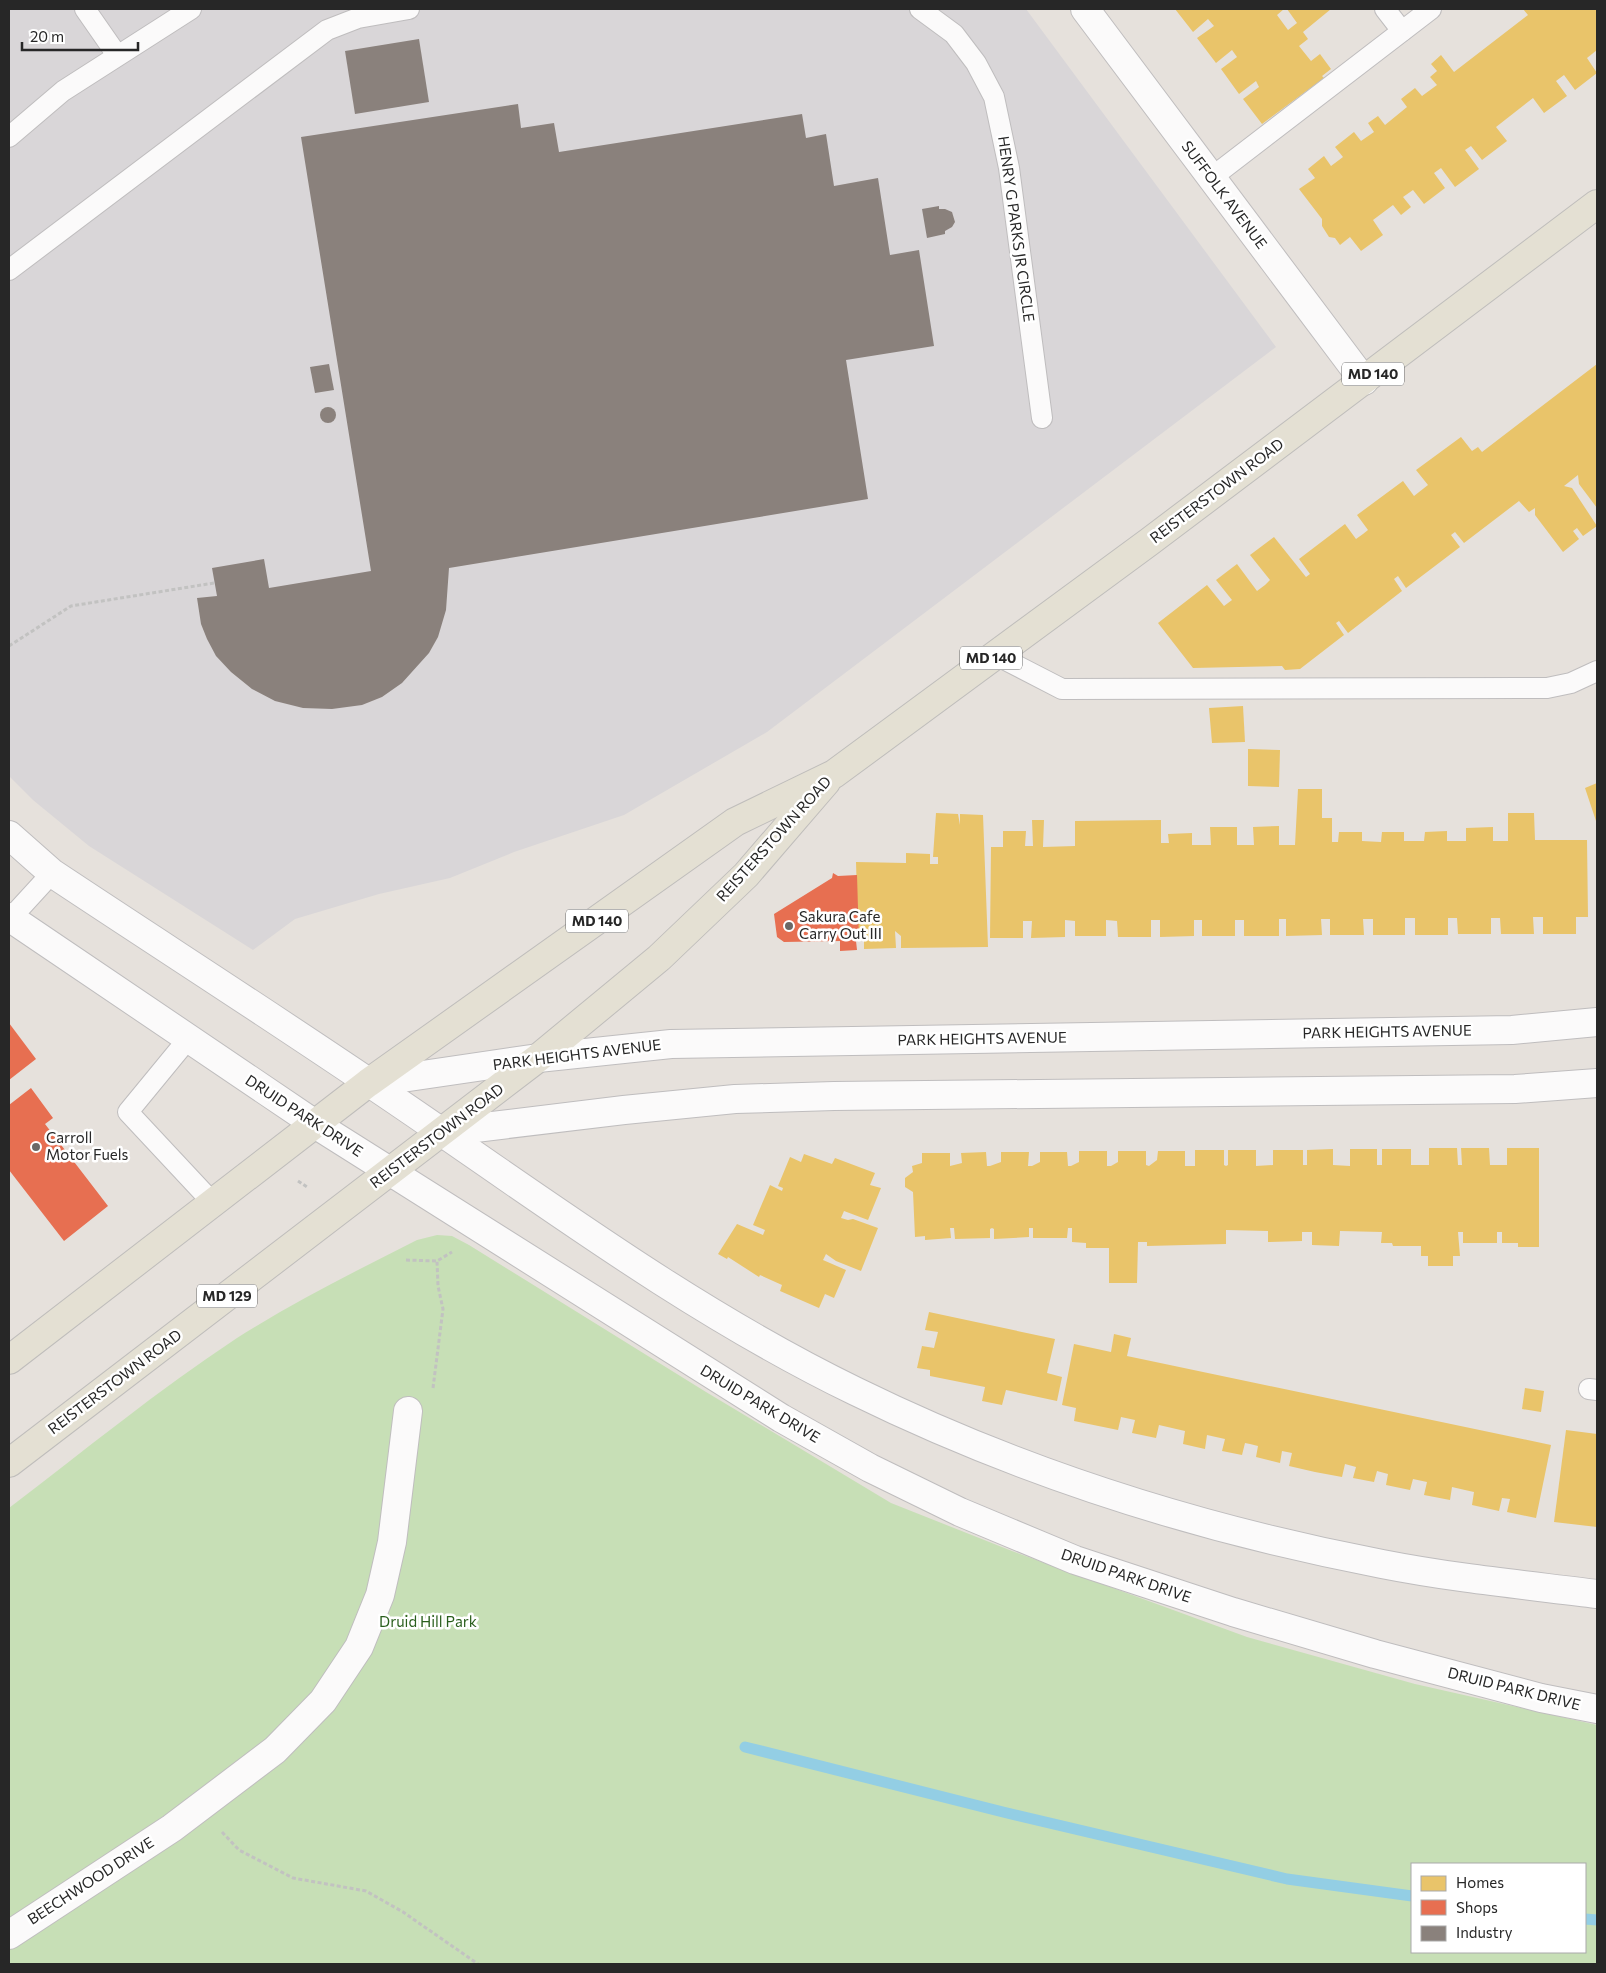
<svg xmlns="http://www.w3.org/2000/svg" width="1606" height="1973" font-family="Commissioner,sans-serif">
	<style>
		.industrial { fill: #d9d6d8 }
		.green { fill: #c7dfb6; fill-rule: evenodd }
		.homes { fill: #e9c46a }
		.shops { fill: #e76f51 }
		.industry { fill: #8a817c }
		.lines { fill: none; stroke-linecap: round; stroke-linejoin: round }
		.stream { stroke: #93cee4; stroke-width: 11 }
		.service-casing { stroke: #bfbdbe; stroke-width: 22 }
		.minor-casing { stroke: #bfbdbe; stroke-width: 30 }
		.secondary-casing { stroke: #bfbdbe; stroke-width: 30 }
		.primary-casing { stroke: #bfbdbb; stroke-width: 30 }
		.path { stroke: #c2c2c1; stroke-width: 3; stroke-dasharray: 4 2.5; stroke-linecap: butt }
		.service { stroke: #fbfafa; stroke-width: 20 }
		.minor { stroke: #fbfafa; stroke-width: 28 }
		.secondary { stroke: #fbfafa; stroke-width: 28 }
		.primary { stroke: #e4e0d3; stroke-width: 28 }
		.poi-dot { fill: #6a6866; stroke: #fff; stroke-width: 2 }
		.labels { text-anchor: middle; stroke-width: 5; stroke-linejoin: round; paint-order: stroke }
		.shield { fill: #fff; stroke: #686868; stroke-width: 1 }
		.shield-label { font-size: 14px; font-weight: bold; fill: #272727 }
		.street-label { font-size: 15px; fill: #272727; stroke: #fff }
		.poi-label { font-size: 15px; fill: #272727; stroke: #fff; text-anchor: start }
		.park-label { font-size: 15px; fill: #295e1c; stroke: #fff }
	</style>
	<rect width="100%" height="100%" fill="#e6e1dc"/>
	<path class="industrial" d="M9,9H1026L1276,347L767,732L624,815L514,852L450,878L379,894L295,919L253,950L89,846L33,800L9,776Z"/>
	<path class="green" d="M437,1235L452,1236L469,1245L706,1392L891,1503L1012,1551L1247,1637L1415,1684L1597,1725V1964H9V1508C84,1451 158,1390 237,1338C295,1301 356,1271 417,1240ZM1412,1864H1585V1952H1412Z"/>
	<g class="homes">
		<path d="M1175,9H1284L1277,15L1288,30L1297,23L1287,9H1331L1303,32L1308,39L1299,46L1311,61L1320,54L1331,69L1322,76L1324,78L1262,124L1243,99L1259,87L1256,81L1239,94L1221,69L1237,57L1232,50L1216,63L1197,38L1214,26L1208,19L1193,32Z"/>
		<path d="M1523,9H1597V50L1587,58L1597,73L1575,90L1564,75L1556,81L1567,96L1544,113L1533,98L1496,127L1507,141L1482,160L1471,146L1465,150L1479,169L1455,187L1441,168L1434,173L1445,188L1424,204L1413,190L1403,197L1411,207L1401,215L1393,205L1373,220L1383,235L1361,251L1350,237L1340,245L1335,238L1329,237L1322,226V219L1299,189L1315,178L1308,169L1324,156L1331,166L1343,157L1335,147L1354,132L1361,141L1374,132L1368,123L1378,116L1385,125L1407,107L1401,99L1415,88L1422,96L1437,85L1430,77L1437,71L1431,64L1441,55L1454,72L1528,15Z"/>
		<path d="M1597,364V508L1579,484L1578,475L1564,486L1572,488L1597,526L1583,536L1577,528L1573,531L1579,539L1563,552L1535,515V508L1529,512L1519,501L1464,543L1455,532L1451,535L1460,547L1406,588L1398,576L1394,579L1402,591L1348,633L1339,621L1336,623L1344,635L1300,669L1285,670L1282,666L1193,668L1158,623L1207,585L1224,606L1232,600L1216,580L1237,564L1257,591L1265,585L1270,580L1250,555L1274,537L1306,577L1310,574L1299,559L1345,524L1356,539L1363,534L1368,530L1357,515L1403,481L1414,496L1428,485L1416,470L1461,437L1472,451L1478,447L1482,452Z"/>
		<path d="M1243,706L1245,742L1212,743L1209,708Z"/>
		<path d="M1248,749L1280,750L1279,787L1248,786Z"/>
		<path d="M1597,783V824L1585,788Z"/>
		<path d="M1298,789H1322V818H1332V842H1338L1339,832H1362V841L1381,842L1382,832H1404V841H1424L1425,832L1447,831V841H1466V828L1493,827V841H1508V813H1534L1535,840H1587L1588,917H1576V934H1543V917H1533L1534,934H1501L1500,918H1491V934H1458L1457,918H1448V935H1415V918H1405V935H1373V919H1363L1364,935H1330V919H1321L1322,935L1286,936V919H1279V936H1244V920H1235V936H1202V920H1194V936L1160,937V920H1151V937H1118L1117,921L1106,920V936H1075V921L1065,920V937L1031,938L1032,921H1023V938H990L991,847H1003V831H1026L1025,846H1033L1032,820H1044L1043,847L1075,846V821L1161,820V843H1169L1168,834L1192,833V845H1211L1210,827H1237V845H1254L1253,827L1279,826V845H1295Z"/>
		<path d="M936,813L958,814L960,825V814L983,815L988,947L901,948V936L895,931L896,948L864,949V936L858,930L856,862L906,863V853L930,854V864H938V857H933Z"/>
		<path d="M1429,1148H1457L1458,1165H1462L1461,1148H1489L1490,1165H1507V1148H1539V1247H1518V1243H1502V1232H1497V1243H1463V1232H1458L1460,1256H1453V1266H1428V1256H1421V1246H1393L1392,1243H1381L1382,1232L1340,1231L1339,1246L1312,1245V1232H1302V1241L1268,1242V1231L1226,1230V1244L1147,1246V1242H1138L1137,1283H1109V1248H1086V1243L1072,1242V1228H1068L1067,1238H1033V1228H1029V1237L994,1239V1229L992,1228L990,1229V1238L955,1239L954,1228H950L951,1238L925,1240V1236L915,1237L913,1192L905,1187V1178L913,1172L912,1166L922,1163V1153H950V1166L962,1163L961,1153L986,1152L987,1166H990L1001,1162V1152H1029L1028,1166H1032L1040,1162V1152H1067L1068,1166H1071L1079,1162V1151H1107V1166H1111L1118,1162V1151H1146V1165L1149,1166L1157,1160L1158,1151H1185V1166H1195V1150H1224V1165L1226,1166L1228,1165V1150H1256V1166L1273,1165V1150H1303V1165H1307V1150L1333,1149V1165L1350,1166V1149H1377V1165H1382V1149H1411V1165H1429Z"/>
		<path d="M804,1154L832,1164L835,1158L875,1173L870,1185L881,1188L868,1220L844,1211L841,1218L848,1220L853,1219L878,1228L861,1271L836,1261L826,1254L823,1260L846,1270L834,1298L825,1294L819,1308L780,1291L782,1285L760,1275L759,1277L728,1257L727,1259L718,1254L737,1224L763,1235L765,1230L753,1225L770,1185L782,1191L783,1188L778,1186L790,1157L801,1162Z"/>
		<path d="M929,1312L1055,1339L1047,1373L1062,1377L1057,1401L1006,1390L1002,1405L982,1401L985,1387L930,1376V1370L917,1368L922,1346L934,1348L938,1332L925,1330Z"/>
		<path d="M1114,1334L1131,1338L1127,1356L1551,1445L1536,1518L1507,1512L1510,1499L1502,1498L1499,1511L1472,1505L1474,1492L1465,1490L1452,1487L1450,1500L1424,1495L1427,1482L1413,1479L1410,1490L1386,1485L1388,1474L1377,1471L1374,1482L1353,1478L1356,1467L1345,1464L1342,1477L1315,1472L1289,1466L1292,1453L1282,1451L1280,1463L1256,1457L1258,1446L1250,1444L1245,1443L1242,1455L1222,1451L1225,1439L1207,1435L1205,1449L1183,1444L1185,1431L1159,1425L1156,1438L1132,1433L1135,1420L1121,1417L1118,1430L1074,1421L1076,1408L1062,1405L1074,1344L1111,1352Z"/>
		<path d="M1525,1388L1544,1391L1541,1412L1522,1409Z"/>
		<path d="M1566,1430L1597,1434V1527L1554,1522Z"/>
	</g>
	<g class="shops">
		<path d="M833,873L838,876L857,875L859,941H856L857,950L840,951V941L784,942L777,937L774,914L832,878Z"/>
		<path d="M9,1023L36,1059L9,1080Z"/>
		<path d="M31,1088L53,1118L45,1124L108,1206L64,1241L9,1170V1105Z"/>
	</g>
	<g class="industry">
		<path d="M419,39L429,102L355,114L345,51Z"/>
		<path d="M518,104L521,128L554,123L559,152L802,114L806,138L826,134L834,186L878,178L890,255L919,250L934,346L846,360L868,499L449,568L446,610L438,637L429,653L402,683L382,697L362,705L332,709L303,708L275,701L252,689L231,672L216,656L207,639L201,624L197,598L217,596L212,568L264,559L269,588L371,571L301,137Z"/>
		<path d="M939,206V209H945L952,212L955,222L952,227L945,231V234L927,238L922,209Z"/>
		<path d="M329,364L334,390L315,393L310,367Z"/>
		<circle cx="328" cy="415" r="8"/>
	</g>
	<g class="lines">
		<g class="stream">
			<path d="M745,1747L1003,1812L1287,1879L1412,1896"/>
			<path d="M1585,1919L1597,1920"/>
		</g>
		<g class="service-casing">
			<g id="service">
				<path d="M85,9L117,55"/>
				<path d="M920,9L954,34L976,63L994,97L1009,168L1042,418"/>
				<path d="M1385,9L1402,31"/>
				<path d="M9,137L63,91L191,9"/>
				<path d="M1211,178L1431,9"/>
				<path d="M9,270L327,30L358,18L409,9"/>
				<path d="M996,655L1062,689L1547,688L1571,683L1597,671"/>
				<path d="M9,920L52,873"/>
				<path d="M188,1039L128,1112L213,1203"/>
				<path d="M1589,1389L1597,1390"/>
			</g>
		</g>
		<g class="minor-casing">
			<g id="minor">
				<path d="M1085,9L1364,381"/>
				<path d="M9,1935L172,1828L275,1750L323,1701L359,1647L380,1595L392,1542L408,1411"/>
			</g>
		</g>
		<g class="secondary-casing">
			<g id="secondary">
				<path d="M9,835L52,873C183,960 315,1044 443,1133C576,1225 709,1320 855,1391C1022,1473 1200,1529 1382,1564C1453,1578 1525,1585 1597,1594"/>
				<path d="M9,917L315,1124L781,1418L870,1468L960,1512L1075,1560L1233,1612L1375,1654L1541,1698L1597,1709"/>
				<path d="M368,1083L538,1058L671,1044L1512,1030L1597,1022"/>
				<path d="M442,1132L624,1110L735,1099L834,1096L1515,1089L1597,1083"/>
			</g>
		</g>
		<g class="primary-casing">
			<g id="primary">
				<path d="M9,1360L368,1083L735,822L834,774L1149,542L1597,204"/>
				<path d="M9,1463L538,1058L659,958L746,875L826,782"/>
			</g>
		</g>
		<g class="path">
			<path d="M9,646L71,606L214,583"/>
			<path d="M298,1181L307,1187"/>
			<path d="M406,1260L437,1261L452,1252"/>
			<path d="M433,1388L443,1309L438,1286L437,1261"/>
			<path d="M222,1832L239,1850L293,1878L366,1891L403,1912L478,1964"/>
		</g>
		<use href="#service" class="service"/>
		<use href="#minor" class="minor"/>
		<use href="#secondary" class="secondary"/>
		<use href="#primary" class="primary"/>
	</g>
	<g class="poi-dot">
		<circle cx="789" cy="926" r="5"/>
		<circle cx="36" cy="1147" r="5"/>
	</g>
	<g class="labels">
		<g class="shield">
			<rect x="1342" y="362.5" width="62" height="23" rx="4"/>
			<rect x="960" y="646.5" width="62" height="23" rx="4"/>
			<rect x="566" y="909.5" width="62" height="23" rx="4"/>
			<rect x="197" y="1284.5" width="60" height="23" rx="4"/>
		</g>
		<g class="shield-label">
			<text x="1373" y="379">MD 140</text>
			<text x="991" y="663">MD 140</text>
			<text x="597" y="926">MD 140</text>
			<text x="227" y="1301">MD 129</text>
		</g>
		<g class="street-label">
			<text transform="translate(1224 195) rotate(53)" y="5">SUFFOLK AVENUE</text>
			<text transform="translate(1016 229) rotate(82)" y="5">HENRY G PARKS JR CIRCLE</text>
			<text transform="translate(1217 491) rotate(-37)" y="5">REISTERSTOWN ROAD</text>
			<text transform="translate(774 839) rotate(-48)" y="5">REISTERSTOWN ROAD</text>
			<text transform="translate(1387 1032) rotate(-1)" y="5">PARK HEIGHTS AVENUE</text>
			<text transform="translate(982 1039) rotate(-1)" y="5">PARK HEIGHTS AVENUE</text>
			<text transform="translate(577 1055) rotate(-7)" y="5">PARK HEIGHTS AVENUE</text>
			<text transform="translate(304 1116) rotate(33)" y="5">DRUID PARK DRIVE</text>
			<text transform="translate(437 1136) rotate(-37)" y="5">REISTERSTOWN ROAD</text>
			<text transform="translate(115 1382) rotate(-37)" y="5">REISTERSTOWN ROAD</text>
			<text transform="translate(760 1404) rotate(31)" y="5">DRUID PARK DRIVE</text>
			<text transform="translate(1126 1576) rotate(19)" y="5">DRUID PARK DRIVE</text>
			<text transform="translate(1514 1689) rotate(14)" y="5">DRUID PARK DRIVE</text>
			<text transform="translate(91 1881) rotate(-33)" y="5">BEECHWOOD DRIVE</text>
		</g>
		<g class="poi-label">
			<text x="799" y="922">Sakura Cafe<tspan x="799" dy="17">Carry Out III</tspan></text>
			<text x="46" y="1143">Carroll<tspan x="46" dy="17">Motor Fuels</tspan></text>
		</g>
		<g class="park-label">
			<text x="428" y="1627">Druid Hill Park</text>
		</g>
	</g>
	<rect width="1606" height="1973" fill="none" stroke="#272727" stroke-width="20"/>
	<rect x="1411" y="1863" width="175" height="90" fill="#ffffff" stroke="#a9a9a9"/>
	<rect x="1421" y="1876" width="25" height="15" fill="#e9c46a" stroke="#a9a9a9"/>
	<text x="1456" y="1888" font-size="15" fill="#272727">Homes</text>
	<rect x="1421" y="1900" width="25" height="15" fill="#e76f51" stroke="#a9a9a9"/>
	<text x="1456" y="1913" font-size="15" fill="#272727">Shops</text>
	<rect x="1421" y="1926" width="25" height="15" fill="#8a817c" stroke="#a9a9a9"/>
	<text x="1456" y="1938" font-size="15" fill="#272727">Industry</text>
	<path d="M22 42v8h116v-8" fill="none" stroke="#272727" stroke-width="2.5"/>
	<text x="30" y="42" font-size="15" fill="#272727" stroke="#ffffff" stroke-width="4" paint-order="stroke">20 m</text>
</svg>
